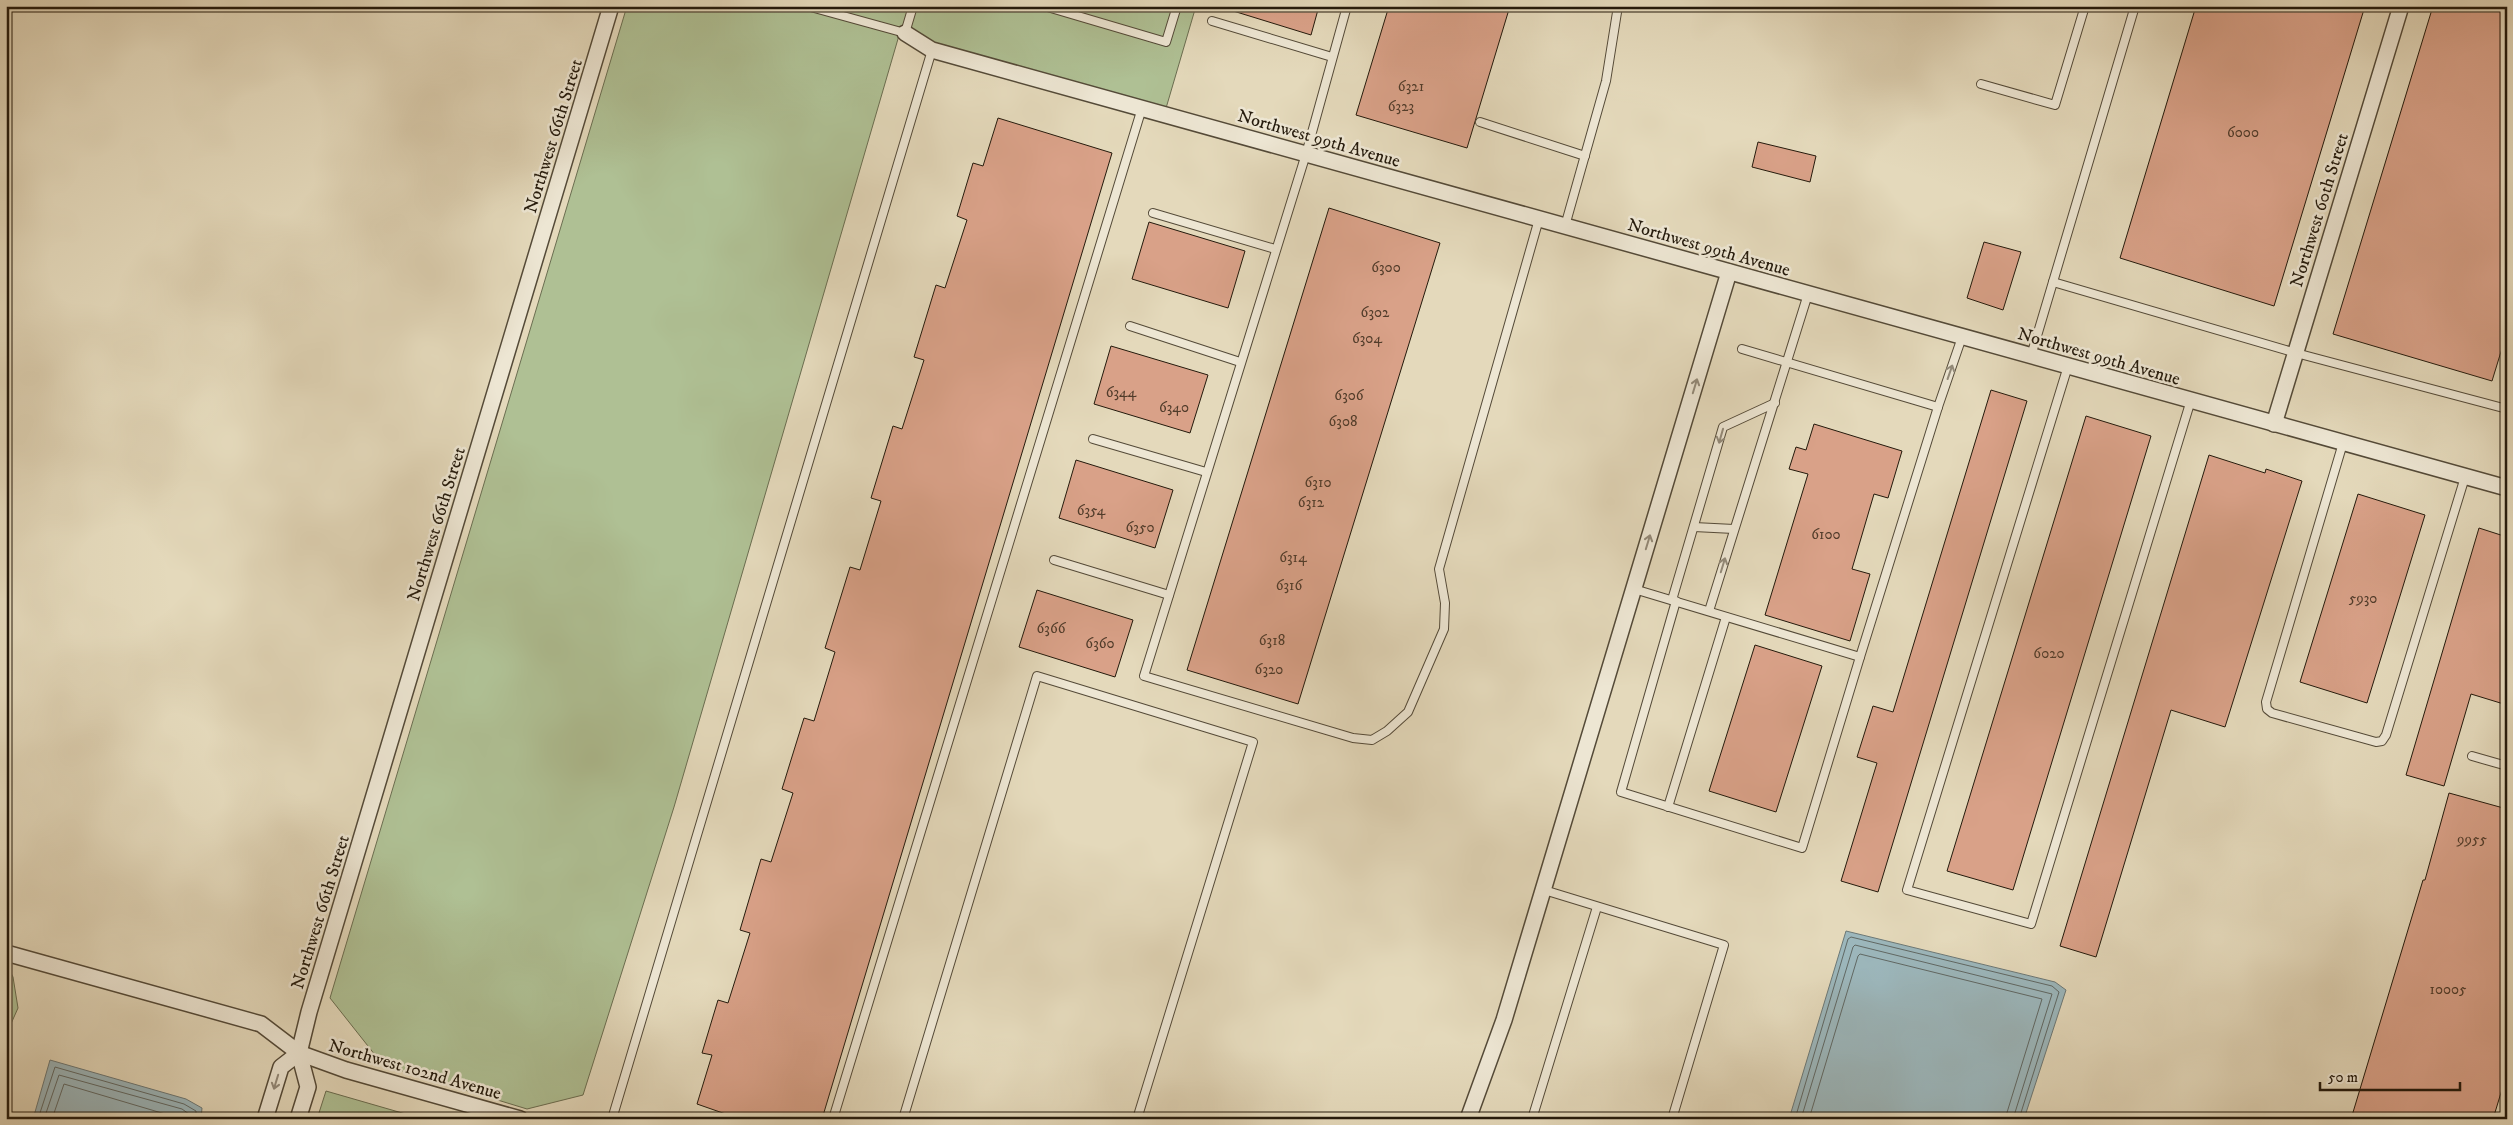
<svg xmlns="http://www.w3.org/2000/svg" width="2513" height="1125" font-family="'IM FELL DW Pica',serif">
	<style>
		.green { fill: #afc094; stroke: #6a6d50 }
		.water { fill: #9cb7bc; stroke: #6c7876 }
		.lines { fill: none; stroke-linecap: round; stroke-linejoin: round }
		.shore { stroke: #606864; stroke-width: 1 }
		.building { fill: #d9a188; stroke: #241a0c }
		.service-casing { stroke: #544a38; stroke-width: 10 }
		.minor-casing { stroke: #544a38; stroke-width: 18 }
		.service { stroke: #ede6d3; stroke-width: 8 }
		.minor { stroke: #ede6d3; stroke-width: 15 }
		.oneway { stroke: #938a79 }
		.labels { text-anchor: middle; stroke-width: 5; stroke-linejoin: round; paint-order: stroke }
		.number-label { font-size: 15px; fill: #513c2b }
		.street-label { font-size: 18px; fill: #241a0c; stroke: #ede6d3 }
	</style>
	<rect width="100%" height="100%" fill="#e4d9bb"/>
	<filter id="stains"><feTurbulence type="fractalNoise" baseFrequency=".004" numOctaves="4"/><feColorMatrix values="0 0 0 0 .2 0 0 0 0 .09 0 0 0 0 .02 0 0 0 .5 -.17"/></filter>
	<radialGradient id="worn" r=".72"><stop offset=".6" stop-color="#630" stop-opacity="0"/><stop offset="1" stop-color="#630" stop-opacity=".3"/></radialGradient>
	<g class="green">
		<path d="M627,6H1196L1164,115L900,32L674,807L583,1095L527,1109L383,1065L330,998Z"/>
		<path d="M6,963L13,977L18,1008L6,1035Z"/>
		<path d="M326,1091L423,1119H317Z"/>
	</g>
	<g class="water">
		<path d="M1846,931L2055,982L2066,990L2024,1119H1789Z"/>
		<path d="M50,1060L186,1099L202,1108L201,1119H33Z"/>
	</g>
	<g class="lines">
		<g class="shore">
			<path d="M38,1119L55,1067L184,1104L196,1111V1119"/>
			<path d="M44,1119L59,1075L182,1109L189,1114L190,1119"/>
			<path d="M52,1119L64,1084L182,1119"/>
			<path d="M1795,1119L1848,939L1851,937L2052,986L2059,992L2019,1119"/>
			<path d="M1801,1119L1853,947L1855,945L2052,994L2013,1119"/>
			<path d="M1809,1119L1858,956L1860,954L2042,999L2005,1119"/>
		</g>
	</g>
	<g class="building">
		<path d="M1231,6H1319L1311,35L1230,10Z"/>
		<path d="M1389,6H1510L1467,148L1356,115Z"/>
		<path d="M2196,6H2365L2274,306L2120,258Z"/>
		<path d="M2433,6H2507V332L2492,381L2333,334Z"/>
		<path d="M998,118L1112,153L822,1119H740L697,1104L712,1055L702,1053L718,1000L728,1003L750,933L740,930L761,859L771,862L793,793L782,789L804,718L814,721L835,652L825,648L850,567L860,570L881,501L871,498L893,426L902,429L924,360L914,357L936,285L945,288L967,220L957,216L973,163L983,166Z"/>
		<path d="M1758,142L1816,156L1810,182L1752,167Z"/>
		<path d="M1329,208L1440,243L1298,704L1187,670Z"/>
		<path d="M1149,222L1245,251L1228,308L1132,279Z"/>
		<path d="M1984,242L2021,252L2003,310L1967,298Z"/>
		<path d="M1111,346L1208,375L1190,433L1094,404Z"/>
		<path d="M1991,390L2027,401L1878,892L1841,881L1877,763L1857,757L1873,706L1893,712Z"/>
		<path d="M2086,416L2151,436L2013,890L1947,871Z"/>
		<path d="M1814,424L1902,451L1888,498L1874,494L1852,569L1870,574L1850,641L1765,615L1808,474L1789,469L1796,447L1806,450Z"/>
		<path d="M2209,455L2265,473L2266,469L2302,481L2225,727L2171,710L2096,957L2060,946Z"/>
		<path d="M1076,460L1173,490L1155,548L1059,518Z"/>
		<path d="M2358,494L2425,515L2367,703L2300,682Z"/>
		<path d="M2479,528L2507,537V705L2471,694L2444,786L2406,775Z"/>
		<path d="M1037,590L1133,620L1115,677L1019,647Z"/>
		<path d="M1755,645L1822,666L1776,812L1709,791Z"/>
		<path d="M2449,793L2507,809V1073L2493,1119H2351L2423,880H2425Z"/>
	</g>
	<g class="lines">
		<g class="service-casing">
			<g id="service">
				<path d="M807,6L905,33L913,6"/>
				<path d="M1044,6L1166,42L1177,6"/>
				<path d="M1347,6L1306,154L1144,676L1353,738L1372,740L1387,731L1408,712L1444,629L1445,603L1439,569L1539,219"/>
				<path d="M1212,21L1332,57"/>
				<path d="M1981,84L2055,105L2085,6"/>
				<path d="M1480,122L1585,156"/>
				<path d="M1153,213L1275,249"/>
				<path d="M1565,226L1606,81L1618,6"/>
				<path d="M2053,282L2296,353L2507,409"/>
				<path d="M1130,326L1240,362"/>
				<path d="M1742,349L1938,407"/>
				<path d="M2031,356L2135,6"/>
				<path d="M2068,366L1907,890L2031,924L2191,400"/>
				<path d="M1093,439L1206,472"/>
				<path d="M2343,443L2266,702L2267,709L2272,713L2376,742L2382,741L2386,735L2465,477"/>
				<path d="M1694,527L1734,529"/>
				<path d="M1054,560L1169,595"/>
				<path d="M1634,589L1860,657L1938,407L1962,337"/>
				<path d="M1672,600L1723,427L1775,403"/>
				<path d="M1676,601L1621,792L1802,848L1860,657"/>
				<path d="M1709,611L1808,294"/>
				<path d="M2472,756L2507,766"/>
				<path d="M1668,807L1726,617"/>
				<path d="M1544,890L1724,945L1672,1119"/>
				<path d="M612,1119L932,50"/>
				<path d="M833,1119L1142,108"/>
				<path d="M903,1119L1037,676L1253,742L1137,1119"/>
				<path d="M1532,1119L1597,907"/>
			</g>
		</g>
		<g class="minor-casing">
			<g id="minor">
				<path d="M905,33L932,50L2507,488"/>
				<path d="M2274,424L2401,6"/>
				<path d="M6,953L261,1024L299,1053L346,1070L520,1119"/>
				<path d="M265,1119L281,1067L299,1053"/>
				<path d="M298,1119L308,1087L299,1053L309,1012L611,6"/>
				<path d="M1468,1119L1504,1020L1729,272"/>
			</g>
		</g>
		<use href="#service" class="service"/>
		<use href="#minor" class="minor"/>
	</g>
	<defs><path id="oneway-shaft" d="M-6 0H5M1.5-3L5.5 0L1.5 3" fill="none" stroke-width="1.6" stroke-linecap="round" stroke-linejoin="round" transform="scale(1.25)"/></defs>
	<g class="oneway">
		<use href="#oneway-shaft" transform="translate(1950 372) rotate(-71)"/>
		<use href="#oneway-shaft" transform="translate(1695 386) rotate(-73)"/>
		<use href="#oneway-shaft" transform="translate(1721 436) rotate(106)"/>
		<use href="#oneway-shaft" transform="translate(1648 542) rotate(-73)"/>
		<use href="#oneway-shaft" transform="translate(1723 565) rotate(-73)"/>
		<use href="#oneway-shaft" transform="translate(276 1082) rotate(107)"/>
	</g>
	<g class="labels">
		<g class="number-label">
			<text x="1411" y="91">6321</text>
			<text x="1401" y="111">6323</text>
			<text x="2243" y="137">6000</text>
			<text x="1386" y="272">6300</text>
			<text x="1375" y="317">6302</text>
			<text x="1367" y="343">6304</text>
			<text x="1121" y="397">6344</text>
			<text x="1349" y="400">6306</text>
			<text x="1174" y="412">6340</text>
			<text x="1343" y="426">6308</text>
			<text x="1318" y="487">6310</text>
			<text x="1311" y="507">6312</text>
			<text x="1091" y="515">6354</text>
			<text x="1140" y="532">6350</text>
			<text x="1826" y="539">6100</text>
			<text x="1293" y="562">6314</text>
			<text x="1289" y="590">6316</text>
			<text x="2363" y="603">5930</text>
			<text x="1051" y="633">6366</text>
			<text x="1272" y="645">6318</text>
			<text x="1100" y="648">6360</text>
			<text x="2049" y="658">6020</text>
			<text x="1269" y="674">6320</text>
			<text x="2472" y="844">9955</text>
			<text x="2448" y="994">10005</text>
		</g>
		<g class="street-label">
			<text transform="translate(553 136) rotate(-73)" y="6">Northwest 66th Street</text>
			<text transform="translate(1319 138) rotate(16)" y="6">Northwest 99th Avenue</text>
			<text transform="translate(2319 210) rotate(-73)" y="6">Northwest 60th Street</text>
			<text transform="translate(1709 247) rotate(16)" y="6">Northwest 99th Avenue</text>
			<text transform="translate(2099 356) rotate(16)" y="6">Northwest 99th Avenue</text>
			<text transform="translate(436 524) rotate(-73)" y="6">Northwest 66th Street</text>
			<text transform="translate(320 912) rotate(-73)" y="6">Northwest 66th Street</text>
			<text transform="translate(415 1069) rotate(16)" y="6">Northwest 102nd Avenue</text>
		</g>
	</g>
	<rect width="2513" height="1125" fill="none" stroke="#e4d9bb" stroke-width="25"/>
	<rect x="8" y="8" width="2498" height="1110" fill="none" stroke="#241a0c" stroke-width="2.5"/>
	<rect x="12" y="12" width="2488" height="1100" fill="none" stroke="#241a0c"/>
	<path d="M2320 1082v8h140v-8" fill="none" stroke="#241a0c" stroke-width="2.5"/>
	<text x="2328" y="1082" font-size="15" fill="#241a0c" stroke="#ede6d3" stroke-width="4" paint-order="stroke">50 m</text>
	<rect width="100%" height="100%" filter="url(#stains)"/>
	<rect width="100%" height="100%" fill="url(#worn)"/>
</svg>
